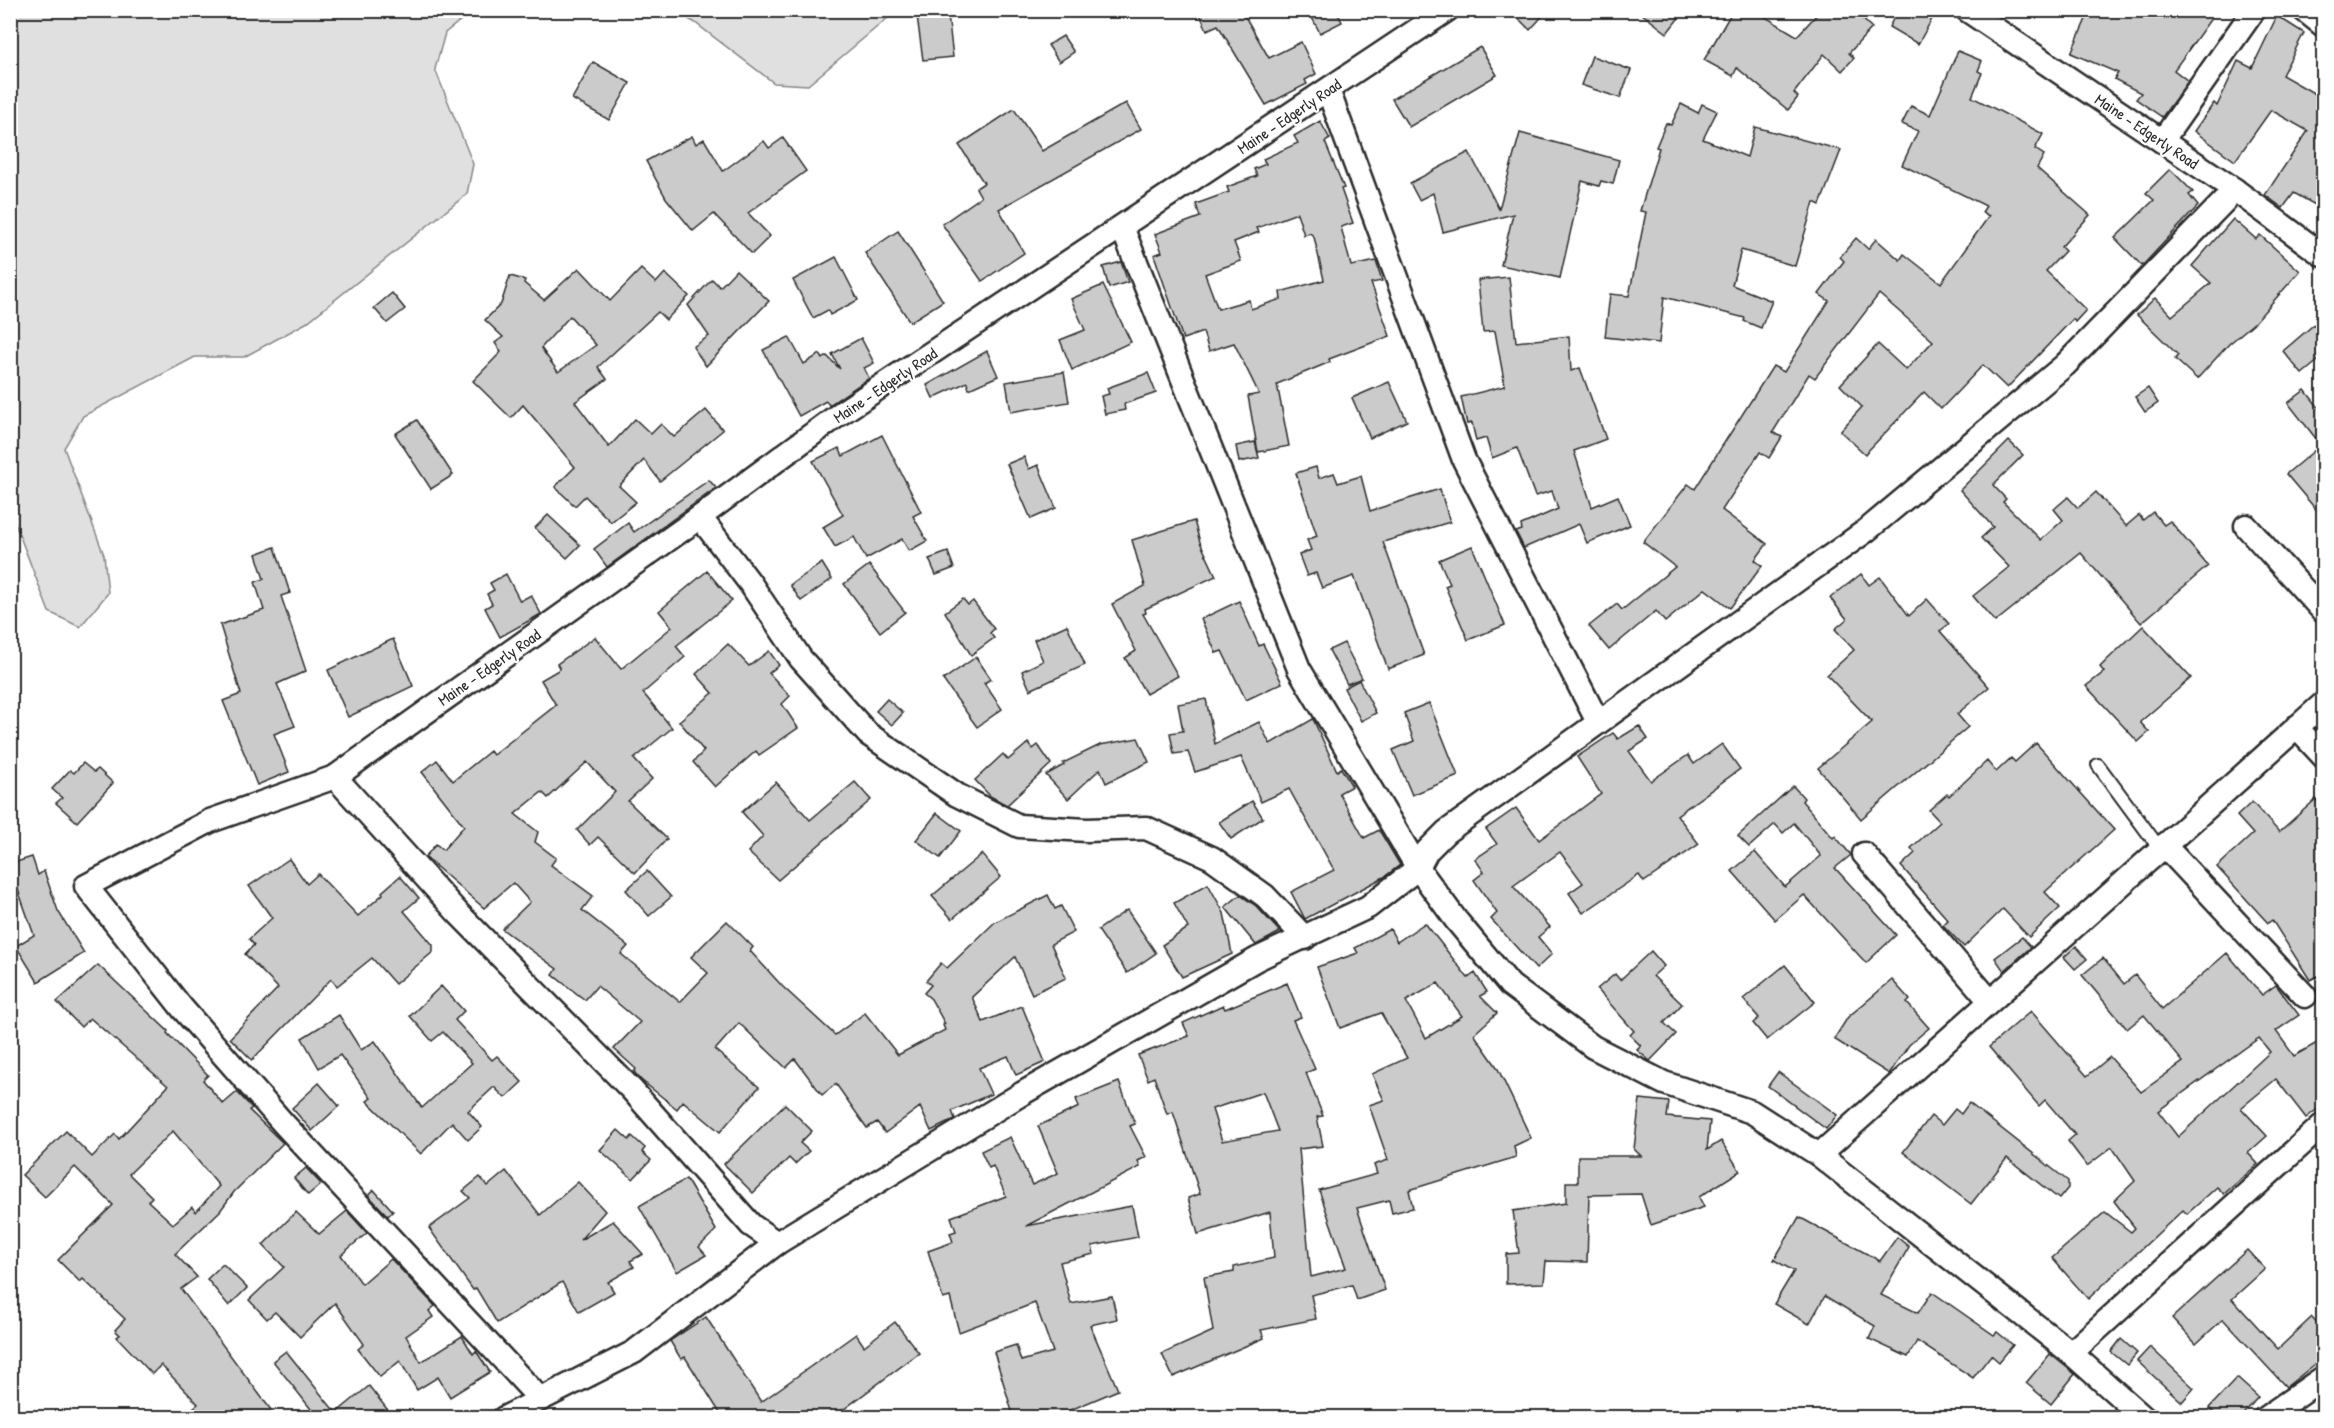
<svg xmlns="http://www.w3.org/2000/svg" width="2334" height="1428" font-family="'Patrick Hand',sans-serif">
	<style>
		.green { fill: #e0e0e0; stroke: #868686; stroke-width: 1.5 }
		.building { fill: #cbcbcb; stroke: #2b2b2b; stroke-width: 1.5; fill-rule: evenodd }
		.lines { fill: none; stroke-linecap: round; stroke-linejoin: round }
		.lane-casing { stroke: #2b2b2b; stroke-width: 16 }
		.street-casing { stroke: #2b2b2b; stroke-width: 27 }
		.lane { stroke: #fff; stroke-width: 12 }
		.street { stroke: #fff; stroke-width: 22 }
		.labels { text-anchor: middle; stroke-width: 4.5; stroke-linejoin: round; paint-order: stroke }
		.street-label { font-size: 16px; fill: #2b2b2b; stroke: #fff }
	</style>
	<rect width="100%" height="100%" fill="#fff"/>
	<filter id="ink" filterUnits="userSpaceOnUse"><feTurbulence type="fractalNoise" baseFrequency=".0167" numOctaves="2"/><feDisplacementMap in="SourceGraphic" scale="12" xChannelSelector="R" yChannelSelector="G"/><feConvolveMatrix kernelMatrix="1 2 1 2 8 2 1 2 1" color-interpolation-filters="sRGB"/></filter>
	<g filter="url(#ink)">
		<g class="green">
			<path d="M11,10L472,11L445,33L435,69L473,164L467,194L306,323L244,357H195L83,416L64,448L104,555L108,593L80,627L49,612L11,513Z"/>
			<path d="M673,11H896L808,85L774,83L694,22Z"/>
		</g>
		<g class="building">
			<path d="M1198,10H1248L1243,13L1269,58L1301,42L1316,74L1305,80L1307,84L1266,105L1218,25L1207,30Z"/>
			<path d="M1308,10H1336L1342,22L1320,33Z"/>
			<path d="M1510,10H1548L1530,30Z"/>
			<path d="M1637,10H1685L1667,33Z"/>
			<path d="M1733,10H1754L1797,36L1821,10H1853L1872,28L1849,53L1854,58L1842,71L1824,54L1794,93L1798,97L1788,110L1737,68L1733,76L1704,60Z"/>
			<path d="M1898,10H1917L1932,19L1918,44L1889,27Z"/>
			<path d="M2090,10H2217L2174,70L2188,81L2162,117L2136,99L2141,93L2114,79L2118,73L2071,53Z"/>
			<path d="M942,13V15H948L953,57L923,60L917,16Z"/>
			<path d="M2277,16L2304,33L2282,75L2324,99V210L2294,193L2283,208L2265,195L2308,131L2271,110L2235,161L2194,131L2214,103L2217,106L2238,61L2252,68Z"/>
			<path d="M1063,36L1074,52L1059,62L1048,45Z"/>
			<path d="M1480,47L1497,75L1409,127L1392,99Z"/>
			<path d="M1958,51L1982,61L1978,71L1982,73L1972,97L2043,134L2035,149L2044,155L2037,168L2090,215L2061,247L2065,251L2046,271L2086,310L2075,322L2073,319L2007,388L1983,365L1941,409L1924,392L1865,454L1840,431L1862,407L1840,385L1878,344L1906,370L1933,341L1879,294L1815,378L1809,374L1773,432L1782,437L1769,458L1760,452L1722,510L1767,544L1755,560L1762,566L1730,608L1705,589L1665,622L1656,611L1609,650L1589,626L1617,604L1622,610L1675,567L1643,542L1688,484L1695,489L1773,366L1784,372L1829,301L1819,294L1844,261L1840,257L1856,238L1868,249L1876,239L1900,260L1904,254L1941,283L1989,216L1982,212L1986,206L1902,165L1918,131L1902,124L1911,106L1930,115Z"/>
			<path d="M1592,56L1631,70L1620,98L1581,85Z"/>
			<path d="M593,62L630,83L609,120L572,99Z"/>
			<path d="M1126,103L1141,129L999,209L1024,253L982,281L942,224L981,197L976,188L984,183L959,145L1014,109L1042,151Z"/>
			<path d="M1681,104L1698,113L1702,104L1717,111L1703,139L1747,157L1755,127L1841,150L1820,205L1814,202L1795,266L1741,250L1732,285L1772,301L1761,328L1744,321L1745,318L1664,297L1659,343L1605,337L1610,294L1629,296L1646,212L1640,211L1659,148L1656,147L1666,123L1671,125Z"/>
			<path d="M1320,121L1330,139L1325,142L1344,188L1341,189L1353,223L1341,227L1351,266L1376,261L1382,281L1371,283L1390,336L1329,359L1330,362L1277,384L1289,446L1258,452L1248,396L1259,394L1234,343L1209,351L1203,332L1183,339L1154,255L1162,252L1155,234L1200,217L1196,204L1229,192L1227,187L1257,176L1254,169L1266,164L1263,159L1298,143L1294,136ZM1297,213L1304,235L1310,233L1314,237L1324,280L1280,292L1281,299L1251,309L1249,300L1218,309L1205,274L1241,261L1234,242L1259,232L1257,228Z"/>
			<path d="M1520,133L1619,160L1613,184L1601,181L1599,186L1582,181L1560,278L1501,265L1513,214L1443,232L1433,193L1419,200L1410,183L1469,152L1499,209Z"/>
			<path d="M692,136L696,144L704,139L723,171L764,141L769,148L783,138L806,171L748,213L770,236L752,254L714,214L693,231L666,198L646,161Z"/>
			<path d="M2170,169L2193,192L2189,195L2198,206L2142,266L2115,238L2154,200L2146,193Z"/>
			<path d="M2233,219L2256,239L2260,235L2300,271L2255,322L2229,344L2197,379L2175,359L2178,355L2137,315L2155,298L2172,316L2211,283L2192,266Z"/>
			<path d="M898,231L943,301L910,322L865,253Z"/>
			<path d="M836,257L858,300L830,315L828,310L813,318L793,280Z"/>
			<path d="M1121,262L1128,282L1109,288L1103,267Z"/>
			<path d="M579,268L610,301L641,269L656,283L665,273L689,296L666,320L658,312L598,367L607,379L575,402L609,447L635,419L651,434L661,424L674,437L706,410L723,430L660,481L644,460L619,486L636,502L611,522L585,496L575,506L555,487L575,467L523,405L511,418L473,381L501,352L495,343L503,337L485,320L501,304L510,276L525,280L524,283L544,300ZM570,316L596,345L558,372L541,348Z"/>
			<path d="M736,270L769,301L706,366L693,347L709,336L688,305L712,279L720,287Z"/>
			<path d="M1509,277L1516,342L1569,336L1571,371L1580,368L1606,439L1574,451L1592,507L1618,496L1630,525L1587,543L1579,524L1524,548L1516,532L1522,530L1521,525L1558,509L1552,491L1535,496L1517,448L1492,458L1486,438L1476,441L1472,423L1467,424L1461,397L1505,386L1495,331L1483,332L1478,280Z"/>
			<path d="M1103,285L1131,342L1072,370L1060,340L1085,330L1071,299Z"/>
			<path d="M392,293L405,309L387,323L374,308Z"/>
			<path d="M2324,316V356L2302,374L2283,351Z"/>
			<path d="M789,337L804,364L820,354L823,359L827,356L840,369L832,354L861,338L874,363L864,368L869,378L829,405L826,401L799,416L763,350Z"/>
			<path d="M987,351L998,376L969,389L967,382L933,398L927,385Z"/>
			<path d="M1064,372L1069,402L1011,412L1006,382Z"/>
			<path d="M1148,373L1156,393L1124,404L1125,410L1105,414L1101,396L1109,394L1107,388Z"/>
			<path d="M1389,382L1407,421L1370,438L1352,398Z"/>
			<path d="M2148,388L2158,403L2145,412L2135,397Z"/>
			<path d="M2305,390L2324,414V519L2286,474L2321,445L2288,403Z"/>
			<path d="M417,420L453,475L431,489L395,434Z"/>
			<path d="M882,435L921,512L913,516L927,541L909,551L902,539L866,559L854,537L835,547L823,527L843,515L813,461L839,448L843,456Z"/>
			<path d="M2009,441L2023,455L1993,485L2006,499L2003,502L2041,540L2063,520L2054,509L2068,497L2078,508L2096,492L2126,526L2139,515L2143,520L2153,512L2164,525L2170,521L2208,566L2141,623L2081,553L1995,622L1973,596L2009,567L1981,538L1993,527L1960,490Z"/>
			<path d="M1255,442L1259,458L1239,462L1236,446Z"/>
			<path d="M1024,457L1029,469L1038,465L1056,508L1031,519L1007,464Z"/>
			<path d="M1316,467L1319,478L1334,473L1338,483L1361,476L1370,511L1440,489L1450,522L1383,542L1424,655L1388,669L1354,576L1322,588L1316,573L1307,576L1299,555L1311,550L1307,540L1317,536L1296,473Z"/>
			<path d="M709,480L716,488L607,567L594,549L628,523L634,532Z"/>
			<path d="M548,515L580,545L567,558L535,528Z"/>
			<path d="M1194,521L1200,542L1216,576L1145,609L1146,613L1143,614L1178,676L1146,694L1125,658L1136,651L1112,604L1145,586L1132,540Z"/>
			<path d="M1472,546L1505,625L1468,640L1445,586L1450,584L1439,560Z"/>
			<path d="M275,547L290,593L281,596L306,671L277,684L295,726L274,734L289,772L257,785L223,701L241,694L220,625L264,610L255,582L264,579L256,554Z"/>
			<path d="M948,552L954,568L936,575L929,559Z"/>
			<path d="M822,563L832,579L801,601L790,585Z"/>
			<path d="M869,565L905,612L880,632L844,584Z"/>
			<path d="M707,571L732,601L676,646L685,657L643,693L672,728L634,759L652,779L628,801L667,839L635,873L598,837L590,845L577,830L615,792L587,762L548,798L542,792L515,814L538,832L535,842L556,858L551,865L593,896L582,910L628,946L621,954L680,1002L708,973L691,957L727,921L753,947L750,951L783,987L835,1035L865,1013L898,1055L945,1030L943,1025L945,1024L931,999L924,993L931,985L926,981L941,963L947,968L995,922L1048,895L1055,909L1061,906L1074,932L1051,944L1066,978L1032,994L1015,957L972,997L983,1022L1022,1006L1045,1062L1016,1075L1008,1056L979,1068L991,1094L952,1111L955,1119L931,1131L920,1107L885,1133L877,1122L867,1128L836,1084L822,1095L795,1059L786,1068L739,1023L715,1050L759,1087L720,1132L683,1101L677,1109L641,1080L634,1072L636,1069L614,1049L640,1022L597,986L585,1000L553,975L557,969L502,929L530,902L513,883L484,908L425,857L436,844L443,850L464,826L422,772L437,760L453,781L490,751L493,755L556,705L541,680L560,669L557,664L595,637L621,669L672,627L659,611Z"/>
			<path d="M506,574L520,601L531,595L541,614L500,637L485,608L492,604L487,594L494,590L490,583Z"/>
			<path d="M1861,574L1869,585L1880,577L1909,616L1927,599L1949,624L1940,631L1989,687L1957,714L1968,727L1861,819L1818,768L1872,722L1827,675L1854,650L1835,629L1847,619L1830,598Z"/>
			<path d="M963,599L968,605L973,601L994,629L990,633L994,638L971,655L945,612Z"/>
			<path d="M1239,601L1259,646L1263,644L1282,683L1246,700L1222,651L1216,653L1201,619Z"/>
			<path d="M1067,625L1085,665L1030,690L1022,671L1043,661L1034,640Z"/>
			<path d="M2143,626L2191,678L2140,722L2149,732L2138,742L2086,686L2104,672L2100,667L2109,658Z"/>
			<path d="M393,639L413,686L348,717L328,670Z"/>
			<path d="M1344,643L1362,678L1347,684L1329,650Z"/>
			<path d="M728,644L749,666L769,651L779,665L769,673L790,696L782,704L798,728L759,755L756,751L715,787L693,762L704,751L679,721L713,693L696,674Z"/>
			<path d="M976,657L991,679L984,683L1002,709L977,727L943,680Z"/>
			<path d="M1359,680L1376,713L1361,721L1344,688Z"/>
			<path d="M887,699L903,713L892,725L876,711Z"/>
			<path d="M1206,699L1215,744L1259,722L1270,744L1313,719L1337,771L1341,768L1352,786L1339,793L1364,838L1379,830L1400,865L1384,877L1305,919L1291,892L1334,870L1289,789L1261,802L1241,757L1195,772L1188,752L1174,754L1170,733L1183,731L1178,704Z"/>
			<path d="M1429,703L1458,776L1412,795L1393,750L1414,741L1404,713Z"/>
			<path d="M1639,726L1648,739L1629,751L1651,781L1688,755L1694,764L1722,744L1740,769L1677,815L1699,844L1644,882L1639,875L1583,913L1569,893L1583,883L1560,852L1513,886L1550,927L1538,937L1552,954L1536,969L1491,919L1497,913L1474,880L1484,872L1475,859L1497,844L1486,829L1516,808L1539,840L1601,794L1577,757L1613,733L1618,739Z"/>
			<path d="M1138,738L1149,762L1106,783L1100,769L1068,799L1046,775L1064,765L1063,763L1100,745Z"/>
			<path d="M1028,743L1033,749L1038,745L1051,764L1007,805L990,796L975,780L1003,754L1008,760Z"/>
			<path d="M2036,743L2114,830L2045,892L2060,908L2029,937L2003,909L1964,947L1943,925L1948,920L1901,866L1915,853L1911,848L1940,822L1929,810L1947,794L1949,796L1987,761L1996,772L2011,758L2015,762Z"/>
			<path d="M83,763L94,772L98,769L113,783L77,822L56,803L62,798L52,789L70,770L74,773Z"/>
			<path d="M776,782L810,820L855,782L871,800L778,880L748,852L763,836L742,812Z"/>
			<path d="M1793,786L1804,798L1802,801L1833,838L1835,836L1851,855L1835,868L1896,935L1866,963L1804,895L1775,920L1732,871L1755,852L1785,887L1821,856L1794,823L1783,833L1775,824L1749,847L1738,836Z"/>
			<path d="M2316,799L2324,808V973L2310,980L2272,920L2268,923L2217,867L2253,834L2237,816L2252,802L2279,832Z"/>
			<path d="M1252,801L1263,818L1231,839L1219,822Z"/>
			<path d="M937,813L961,831L940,858L916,840Z"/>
			<path d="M982,854L1001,877L952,919L932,896Z"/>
			<path d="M32,857L38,875L44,871L58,911L84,953L38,982L16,946L34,935L10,867V864Z"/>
			<path d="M289,859L307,884L318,874L358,916L383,894L382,892L400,876L419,898L404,911L433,945V952L395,984L372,958L337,986L331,979L252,1060L230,1038L278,988L245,954L254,945L249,939L272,918L249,886Z"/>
			<path d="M647,871L671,897L649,916L626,890Z"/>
			<path d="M1208,884L1224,913L1232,954L1182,977L1162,945L1188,928L1174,903Z"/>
			<path d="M1240,895L1256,906L1280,932L1256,945L1225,907Z"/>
			<path d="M1127,910L1156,953L1127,973L1098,930Z"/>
			<path d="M1425,923L1468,978L1475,973L1487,992L1480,996L1497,1013L1474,1034L1497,1067L1531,1138L1514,1146L1516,1157L1409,1190L1413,1208L1392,1213L1389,1200L1357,1208L1385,1290L1357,1300L1352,1285L1311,1295L1316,1319L1261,1330L1264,1338L1173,1377L1162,1354L1213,1331L1204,1277L1234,1272V1267L1274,1258L1270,1212L1198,1234L1188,1198L1200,1194L1173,1112L1167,1114L1154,1077L1148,1080L1138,1055L1189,1036L1183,1023L1223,1005L1225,1009L1287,983L1301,1017L1293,1020L1315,1069L1306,1073L1323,1116L1317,1117L1323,1146L1299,1149L1311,1277L1346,1268L1319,1190L1377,1174L1374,1165L1388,1160L1369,1105L1384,1100L1372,1074L1407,1058L1381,1013L1340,1028L1317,967L1358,953L1355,948L1390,929L1397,942ZM1438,983L1462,1016L1426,1038L1406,1001ZM1263,1092L1278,1131L1222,1141L1212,1109Z"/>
			<path d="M2022,937L2031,947L2004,971L1995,958Z"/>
			<path d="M2076,946L2087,959L2075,969L2064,957Z"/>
			<path d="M1651,951L1664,966L1653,976L1682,1004L1664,1023L1676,1034L1650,1061L1637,1050L1641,1046L1630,1035L1634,1031L1597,989L1615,974L1620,980Z"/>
			<path d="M2227,953L2262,995L2276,985L2299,1015L2276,1031L2294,1056L2324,1039V1104L2306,1118L2276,1079L2241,1108L2267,1136L2248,1153L2258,1164L2224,1194L2217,1187L2187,1214L2183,1210L2088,1299L2052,1258L2105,1212L2131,1232L2135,1228L2114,1201L2135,1181L2112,1147L2087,1166L2068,1141L2075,1135L2045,1100L2039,1106L1989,1047L2031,1011L2087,1076L2110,1057L2141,1092L2183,1062L2144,1015L2127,1029L2082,975L2103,958L2124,984L2135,975L2162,1009ZM2259,1038L2270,1052L2178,1137L2158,1111Z"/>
			<path d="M98,965L168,1031L167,1033L208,1075L203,1080L223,1104L237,1092L252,1108L249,1110L283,1143L234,1192L220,1211L175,1254L197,1277L181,1289L277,1418H180L198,1404L161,1365L152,1374L117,1337L120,1335L115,1330L125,1319L83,1279L80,1282L58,1260L113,1205L75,1167L45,1197L22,1175L66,1131L92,1157L115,1134L119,1139L168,1086L90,1018L81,1027L57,1002ZM173,1131L219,1186L196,1212L192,1207L173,1224L148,1201L152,1197L129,1174Z"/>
			<path d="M1785,965L1815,1002L1767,1040L1753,1023L1759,1018L1743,999Z"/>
			<path d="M1892,980L1910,1000L1907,1003L1929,1028L1909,1045L1889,1074L1834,1039L1848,1017Z"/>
			<path d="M441,986L464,1011L455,1020L492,1060L497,1056L522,1082L505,1098L494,1087L468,1111L482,1127L468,1140L452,1122L421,1154L367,1101L371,1098L340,1055L319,1068L302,1038L339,1015L361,1050L375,1041L422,1108L472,1063L443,1032L432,1041L410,1016Z"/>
			<path d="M1778,1072L1837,1115L1826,1129L1768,1086Z"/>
			<path d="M1119,1082L1135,1124L1130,1126L1146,1157L1138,1161L1140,1167L1026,1226L1132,1206L1138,1237L1092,1246L1094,1254L1060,1262L1071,1304L1112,1296L1117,1319L1090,1325L1118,1390L1063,1413L1066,1418H1014L994,1352L1016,1345L1021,1361L1053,1352L1035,1303L959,1332L950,1297L943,1299L928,1251L953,1242L950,1233L956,1231L951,1217L1006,1196L993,1166L989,1168L981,1151L1010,1137L1032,1185L1058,1173L1038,1126L1079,1107L1076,1099Z"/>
			<path d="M319,1083L339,1106L312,1131L292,1108Z"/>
			<path d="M1640,1099L1669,1102L1667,1117L1710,1121L1707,1150L1721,1141L1740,1171L1699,1197L1704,1207L1651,1225L1641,1194L1589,1195L1587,1262L1546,1261L1544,1283L1506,1284V1254L1519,1253L1513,1211L1566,1203V1182H1578V1156H1641L1634,1149Z"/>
			<path d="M1969,1103L2068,1181V1188L2059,1199L2007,1158L1971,1204L1903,1152L1931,1116L1942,1125L1955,1109L1961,1114Z"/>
			<path d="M785,1104L812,1131L800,1143L809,1151L795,1164L789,1158L753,1193L724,1164Z"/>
			<path d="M618,1130L629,1140L632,1136L645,1148L642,1152L651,1160L633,1179L600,1150Z"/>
			<path d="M306,1168L321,1184L308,1195L294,1178Z"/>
			<path d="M506,1171L540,1215L578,1182L605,1211L580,1240L613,1221L643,1254L630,1261L634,1267L608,1282L614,1292L579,1312L562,1282L497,1323L476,1288L473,1290L429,1228L470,1198L463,1191L480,1177L488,1186Z"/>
			<path d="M686,1179L716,1230L699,1247L706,1255L677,1272L639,1206Z"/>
			<path d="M374,1190L393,1211L388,1216L368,1195Z"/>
			<path d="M347,1211L367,1233L341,1255L362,1284L391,1259L435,1306L429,1311L433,1317L406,1336L421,1362L462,1336L473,1354L476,1351L490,1372L450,1397L438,1377L417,1390L400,1361L380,1377L358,1349L364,1344L335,1303L300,1337L275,1312L267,1319L249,1300L284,1267L263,1245L296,1212L319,1234Z"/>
			<path d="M1799,1217L1880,1261L1897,1237L1909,1247L1881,1295L1918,1313L1932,1292L1994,1335L1997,1332L2013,1345L1999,1362L1991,1355L1973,1378L1917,1341L1908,1357L1869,1339L1875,1326L1825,1296L1809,1324L1774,1304L1794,1271L1774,1260Z"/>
			<path d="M2247,1250L2265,1269L2232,1299L2278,1349L2312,1317L2324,1330V1357L2286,1387L2223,1319L2196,1344L2172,1318Z"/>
			<path d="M223,1264L247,1288L229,1306L207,1279Z"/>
			<path d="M706,1317L761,1402L856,1334L864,1346L895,1322L919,1353L832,1418H723L685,1357L681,1359L670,1341Z"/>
			<path d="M2121,1339L2137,1353L2127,1365L2111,1352Z"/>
			<path d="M2150,1347L2194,1388L2182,1402L2137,1361Z"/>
			<path d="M286,1351L336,1413L369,1386L394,1418H318L273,1361Z"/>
			<path d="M2050,1354L2075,1374L2051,1404L2026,1383Z"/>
			<path d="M2237,1378L2258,1397L2240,1418H2219L2209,1408Z"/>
		</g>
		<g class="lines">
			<g class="lane-casing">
				<path id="lane" d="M2098,765L2160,849"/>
			</g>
			<g class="street-casing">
				<g id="street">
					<path d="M1967,10L2235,190L2324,256"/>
					<path d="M2304,10L2324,26"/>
					<path d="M1328,90L1464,460L1598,722"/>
					<path d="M2162,141L2254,10"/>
					<path d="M1122,227L1299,669L1418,868L1456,920L1510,985L1593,1047L1664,1083L1752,1112L1819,1155L2071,1353L2144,1418"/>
					<path d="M700,517L750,583L801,659L868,734L957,795L1019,826L1087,830L1146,828L1212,858L1265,896L1305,938"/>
					<path d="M2246,526L2324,612"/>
					<path d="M2296,727L2324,757"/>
					<path d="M335,777L457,912L632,1090L751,1225L777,1243"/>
					<path d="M2164,845L2305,996"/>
					<path d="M1864,854L1990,1001"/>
					<path d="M1819,1155L2324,703"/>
					<path d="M2071,1353L2324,1124"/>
					<path d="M540,1399L283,1123L182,1008L86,886L210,821L335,777L700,517L841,413L1447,10"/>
					<path d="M504,1418L634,1352L777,1243L1023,1093L1257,959L1368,907L1418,868L1427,851L1446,832L1867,530L2065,365L2235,190"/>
					<path d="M2265,1418L2324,1377"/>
				</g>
			</g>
			<use href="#lane" class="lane"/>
			<use href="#street" class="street"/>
		</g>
	</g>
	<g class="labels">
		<g class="street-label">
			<text transform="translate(1289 116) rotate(-34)" y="6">Maine - Edgerly Road</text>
			<text transform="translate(2147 131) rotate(34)" y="6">Maine - Edgerly Road</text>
			<text transform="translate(885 385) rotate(-34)" y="6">Maine - Edgerly Road</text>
			<text transform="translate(489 667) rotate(-35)" y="6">Maine - Edgerly Road</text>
		</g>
	</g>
	<rect width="2334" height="1428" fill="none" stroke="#fff" stroke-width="36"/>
	<rect x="18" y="18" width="2298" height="1392" fill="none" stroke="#2b2b2b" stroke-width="2" filter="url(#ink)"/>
</svg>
